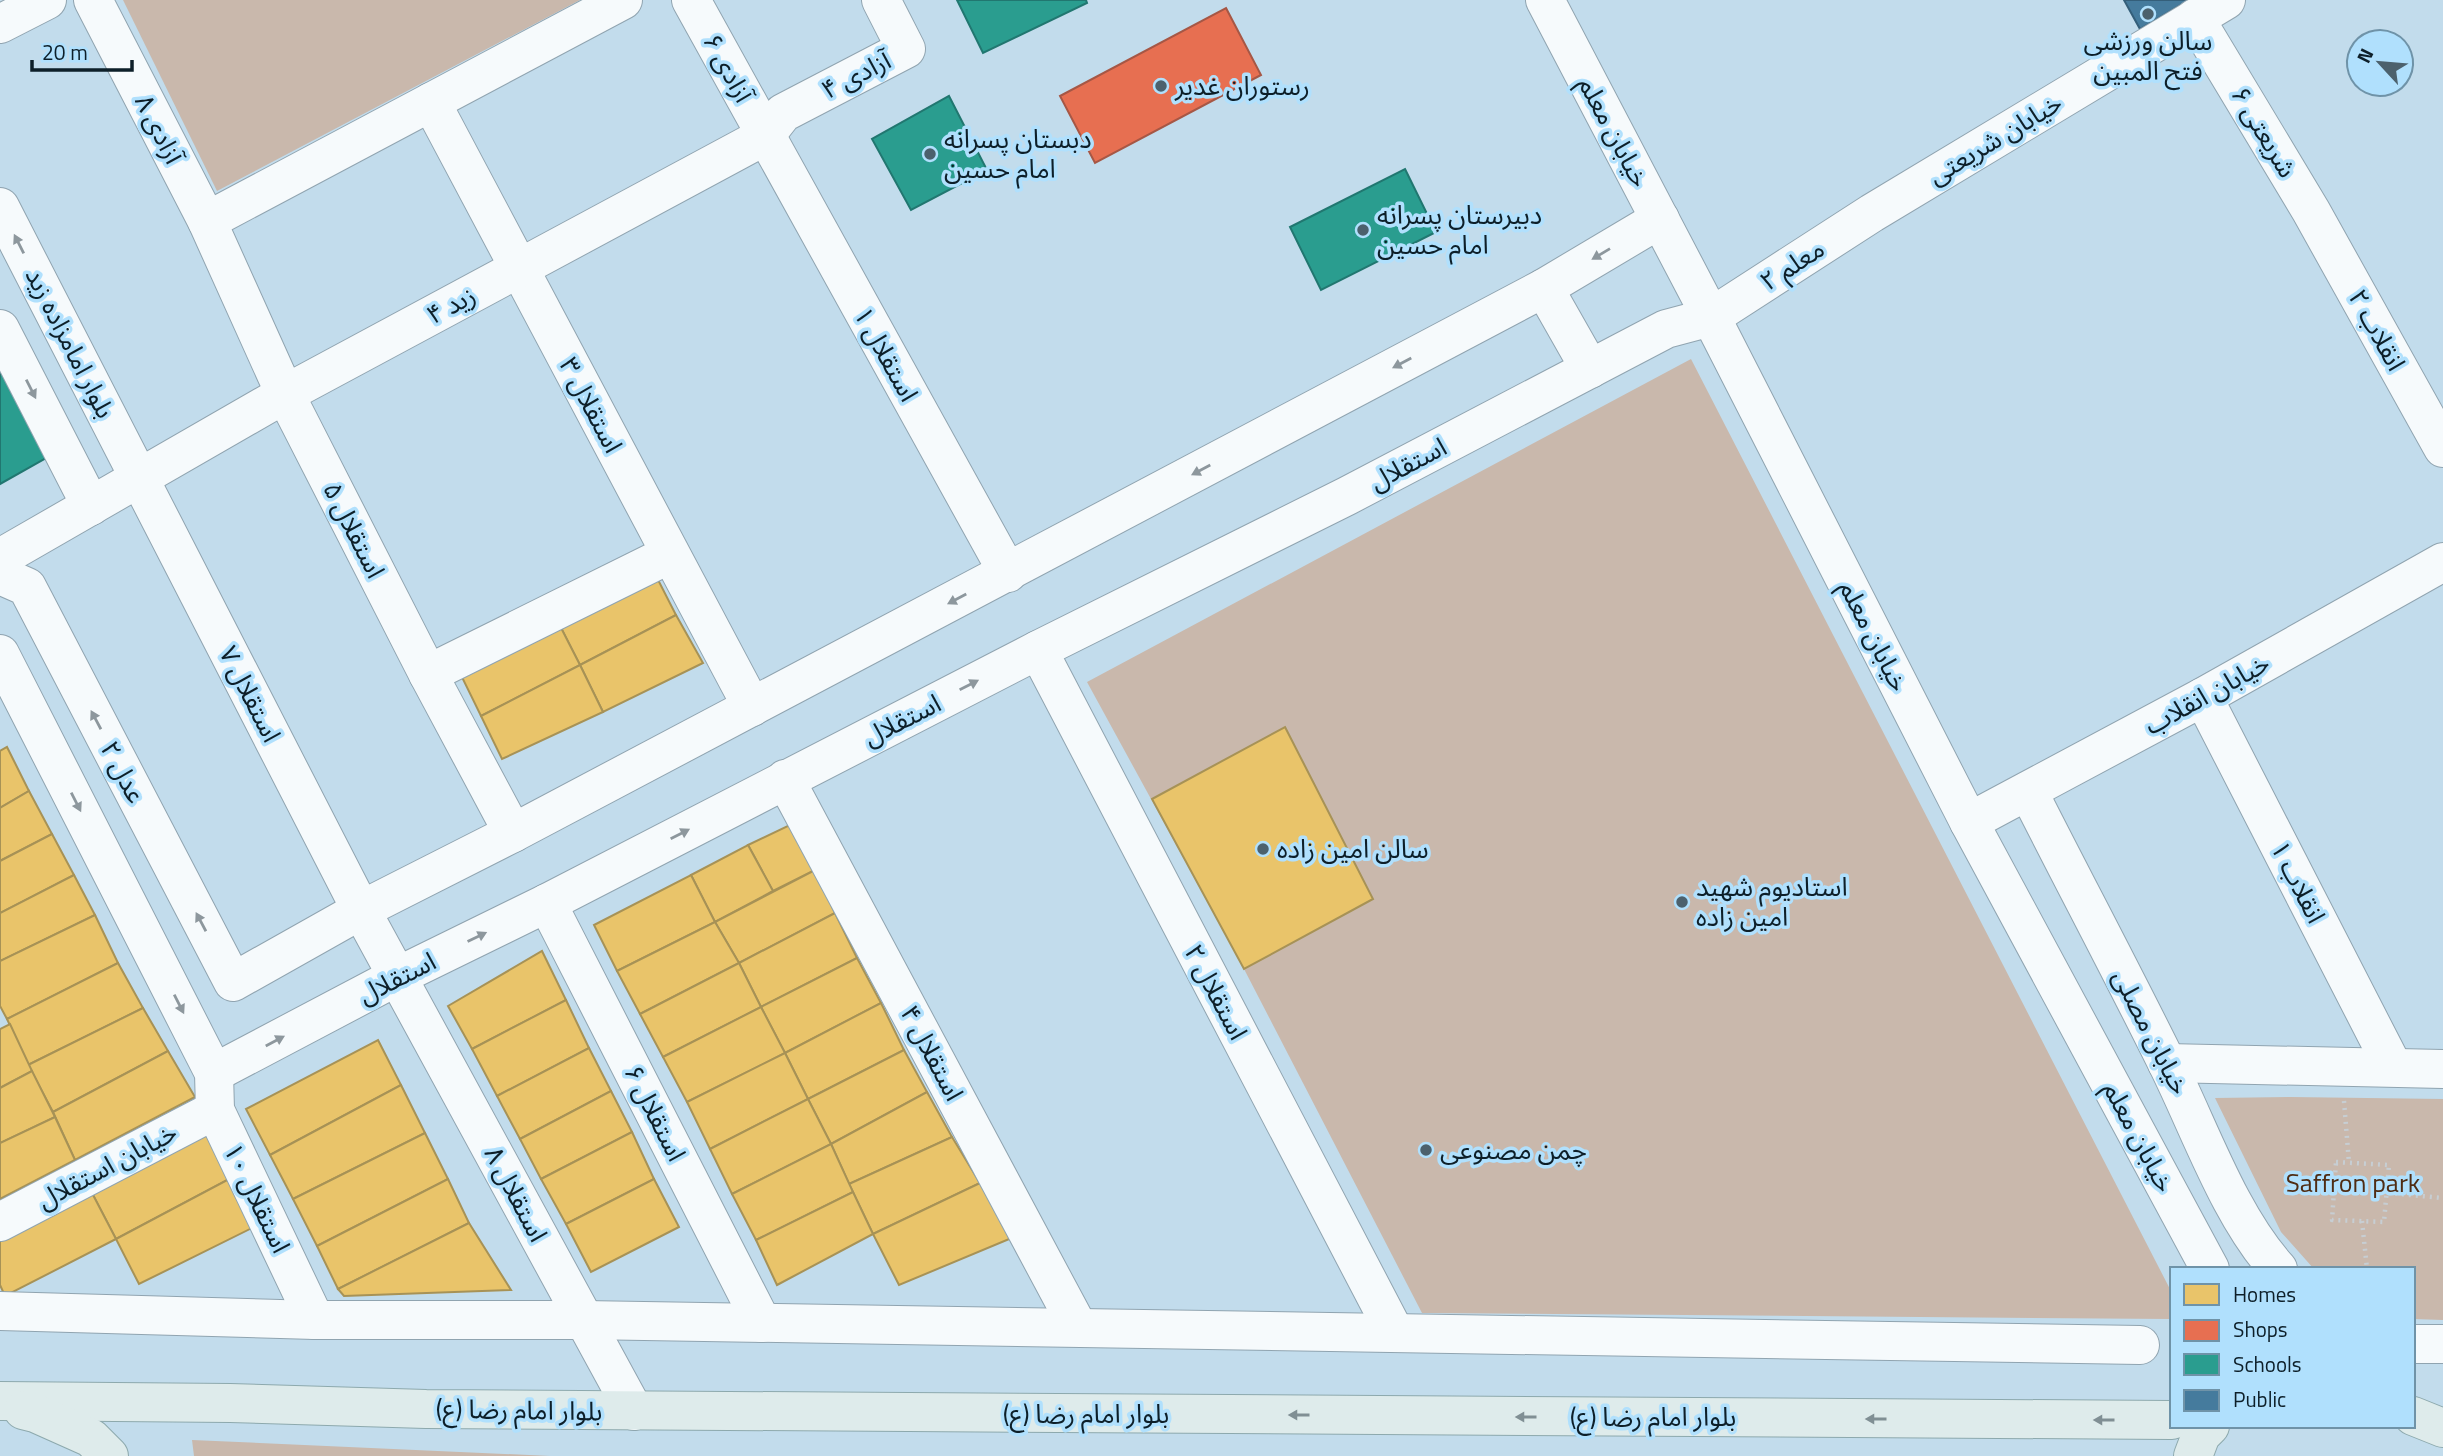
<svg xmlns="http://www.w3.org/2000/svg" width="2443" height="1456" font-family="'Titillium Web','Noto Sans Arabic',sans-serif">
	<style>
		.green { fill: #c9b8ac }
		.homes { fill: #e9c46a; stroke: #a79256; stroke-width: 2 }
		.shops { fill: #e76f51; stroke: #a65745; stroke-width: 2 }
		.schools { fill: #2a9d8f; stroke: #217770; stroke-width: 2 }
		.public { fill: #457b9d; stroke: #345f7a; stroke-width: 2 }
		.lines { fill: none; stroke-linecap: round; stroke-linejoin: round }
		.minor-casing { stroke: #90a4b0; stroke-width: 40 }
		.major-casing { stroke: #8da9ad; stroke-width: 40 }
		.path { stroke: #c7ced3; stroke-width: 4.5; stroke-dasharray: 2 5; stroke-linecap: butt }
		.minor { stroke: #f6fafc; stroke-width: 38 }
		.major { stroke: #deebeb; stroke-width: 38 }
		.oneway { fill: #8d979d }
		.oneway2 { fill: #808f94 }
		.poi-dot { fill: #4c616d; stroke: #b0e0fd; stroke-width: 2.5 }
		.labels { text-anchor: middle; stroke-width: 7; stroke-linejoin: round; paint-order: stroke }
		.poi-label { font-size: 26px; fill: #0d1f29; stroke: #b0e0fd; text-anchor: start }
		.street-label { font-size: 26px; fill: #0d1f29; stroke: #b0e0fd }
		.park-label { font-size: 26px; fill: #4f2c13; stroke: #b0e0fd }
	</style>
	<rect width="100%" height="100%" fill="#c2dcec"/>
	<g class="green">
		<path d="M123,0H580L217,191Z"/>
		<path d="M1691,359L2172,1293V1319L1422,1313L1244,969L1087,682Z"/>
		<path d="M2291,1097L2443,1099V1320L2413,1319V1269H2314L2281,1232L2215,1098Z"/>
		<path d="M192,1440L550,1456H194Z"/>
	</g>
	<g class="homes">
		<path d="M652,568L676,615L580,665L556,618Z"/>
		<path d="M676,615L703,663L603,712L580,665Z"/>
		<path d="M556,618L580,665L481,716L458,669Z"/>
		<path d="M580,665L603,712L502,759L481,716Z"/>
		<path d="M1285,727L1373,899L1244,969L1152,799Z"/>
		<path d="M7,747L29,791L0,808V751Z"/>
		<path d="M29,791L52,834L0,861V808Z"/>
		<path d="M794,823L815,870L773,891L748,845Z"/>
		<path d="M52,834L74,875L0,913V861Z"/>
		<path d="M748,845L773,891L715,922L691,875Z"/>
		<path d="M815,870L835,913L739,963L715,922Z"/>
		<path d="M74,875L95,915L0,961V913Z"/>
		<path d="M691,875L715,922L617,971L594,925Z"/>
		<path d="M835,913L857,958L761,1007L739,963Z"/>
		<path d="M95,915L118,963L7,1019L0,1006V961Z"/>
		<path d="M715,922L739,963L640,1014L617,971Z"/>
		<path d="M542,951L566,1000L472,1049L448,1006Z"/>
		<path d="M857,958L881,1003L785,1053L761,1007Z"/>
		<path d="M118,963L143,1008L28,1065L7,1019Z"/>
		<path d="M739,963L761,1007L663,1057L640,1014Z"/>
		<path d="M566,1000L589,1048L497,1096L472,1049Z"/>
		<path d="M881,1003L904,1050L808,1099L785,1053Z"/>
		<path d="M761,1007L785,1053L687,1102L663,1057Z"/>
		<path d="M143,1008L168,1051L53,1112L28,1065Z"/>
		<path d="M10,1024L32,1071L0,1088V1029Z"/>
		<path d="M378,1040L401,1085L270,1155L246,1109Z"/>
		<path d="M589,1048L611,1091L520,1139L497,1096Z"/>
		<path d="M904,1050L927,1092L831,1144L808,1099Z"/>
		<path d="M168,1051L195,1097L75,1160L53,1112Z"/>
		<path d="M785,1053L808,1099L710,1149L687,1102Z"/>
		<path d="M32,1071L55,1117L0,1143V1088Z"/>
		<path d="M401,1085L425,1133L293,1199L270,1155Z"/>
		<path d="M611,1091L632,1132L541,1179L520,1139Z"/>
		<path d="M927,1092L952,1137L849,1184L831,1144Z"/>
		<path d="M808,1099L831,1144L732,1194L710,1149Z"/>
		<path d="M55,1117L75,1160L0,1199V1143Z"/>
		<path d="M207,1132L231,1178L116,1239L92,1193Z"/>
		<path d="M632,1132L654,1179L566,1224L541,1179Z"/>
		<path d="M425,1133L448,1179L317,1246L293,1199Z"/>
		<path d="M952,1137L980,1183L873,1234L849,1184Z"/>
		<path d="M831,1144L853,1192L756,1240L732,1194Z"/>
		<path d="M231,1178L258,1225L139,1284L116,1239Z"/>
		<path d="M448,1179L469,1223L338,1289L317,1246Z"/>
		<path d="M654,1179L679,1227L591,1272L566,1224Z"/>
		<path d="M980,1183L1014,1237L899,1285L873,1234Z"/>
		<path d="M853,1192L873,1234L777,1285L756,1240Z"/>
		<path d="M92,1193L116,1239L5,1296L0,1285V1241Z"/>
		<path d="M469,1223L511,1290L344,1296L338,1289Z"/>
	</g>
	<path class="shops" d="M1226,8L1261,75L1095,163L1060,96Z"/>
	<g class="schools">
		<path d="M957,0H1086L1087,3L983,53Z"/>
		<path d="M949,96L987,170L911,210L872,139Z"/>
		<path d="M1405,169L1436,232L1321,290L1290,227Z"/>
		<path d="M0,369L46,458L0,484Z"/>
	</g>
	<path class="public" d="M2124,0H2189L2140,29Z"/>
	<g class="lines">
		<g class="minor-casing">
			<g id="minor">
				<path d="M93,0L207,221L285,394L428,674L513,833"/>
				<path d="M691,0L1008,573"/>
				<path d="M1545,0L1711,317L1969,822L2210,1269"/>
				<path d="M2195,18L2311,211L2443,448"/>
				<path d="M0,24L47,0"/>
				<path d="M431,102L752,707"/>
				<path d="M0,207L361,910L634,1411"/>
				<path d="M207,221L623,0"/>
				<path d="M1544,288L1590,369"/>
				<path d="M0,329L91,506"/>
				<path d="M0,558L285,394L765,136L783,113L906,49L881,0"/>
				<path d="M0,575L27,587L233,982L361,910L513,833L1544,288L1660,219"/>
				<path d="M1038,650L1395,1333"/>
				<path d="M0,654L214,1073L215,1110L315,1320"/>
				<path d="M428,674L670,554"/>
				<path d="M2203,697L2393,1067"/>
				<path d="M785,779L1078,1327"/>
				<path d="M2028,791C2074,882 2122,972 2167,1063C2200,1129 2229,1215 2278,1269"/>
				<path d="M1969,822L2203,697L2443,562"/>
				<path d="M547,903L762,1323"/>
				<path d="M2167,1063L2443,1069"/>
				<path d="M214,1073L398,976L547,903L1038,650L1347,496L1666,329L1711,317L1872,213L2226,0"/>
				<path d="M0,1222L215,1110"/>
				<path d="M0,1311L315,1320H584L2140,1345"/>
				<path d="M2413,1344H2443"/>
			</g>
		</g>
		<g class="major-casing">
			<g id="major">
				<path d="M0,1401L230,1403L426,1409L2172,1420"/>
				<path d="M23,1410L35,1413L91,1438L109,1456"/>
				<path d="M2413,1416L2443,1428"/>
				<path d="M2193,1456L2201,1435L2210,1426"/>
			</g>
		</g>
		<g class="path">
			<path d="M2344,1101L2349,1163"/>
			<path d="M2336,1162L2389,1165L2384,1222L2332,1220Z"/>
			<path d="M2388,1193L2443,1198"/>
			<path d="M2362,1221L2367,1269"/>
		</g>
		<use href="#minor" class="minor"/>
		<use href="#major" class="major"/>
	</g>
	<defs><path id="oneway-solid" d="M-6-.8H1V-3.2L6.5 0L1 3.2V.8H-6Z" transform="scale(1.75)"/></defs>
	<g class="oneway">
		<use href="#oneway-solid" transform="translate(19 244) rotate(-117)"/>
		<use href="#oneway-solid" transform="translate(1601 254) rotate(149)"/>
		<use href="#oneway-solid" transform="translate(1402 363) rotate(152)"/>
		<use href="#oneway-solid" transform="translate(31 389) rotate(63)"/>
		<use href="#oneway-solid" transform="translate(1201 470) rotate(152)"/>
		<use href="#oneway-solid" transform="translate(957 599) rotate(152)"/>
		<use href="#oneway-solid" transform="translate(969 685) rotate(-27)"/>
		<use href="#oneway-solid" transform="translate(96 720) rotate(-118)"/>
		<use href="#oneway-solid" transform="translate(76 802) rotate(63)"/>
		<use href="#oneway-solid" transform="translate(680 834) rotate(-27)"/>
		<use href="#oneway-solid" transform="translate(201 922) rotate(-118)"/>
		<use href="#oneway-solid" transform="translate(477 937) rotate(-26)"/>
		<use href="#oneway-solid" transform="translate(179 1004) rotate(63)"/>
		<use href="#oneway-solid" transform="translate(275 1041) rotate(-28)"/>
	</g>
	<g class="oneway2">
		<use href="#oneway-solid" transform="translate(1299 1415) rotate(-180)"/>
		<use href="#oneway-solid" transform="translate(1526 1417) rotate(-180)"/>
		<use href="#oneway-solid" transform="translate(1876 1419) rotate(-180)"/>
		<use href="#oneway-solid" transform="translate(2104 1420) rotate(-180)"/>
	</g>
	<g class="poi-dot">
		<circle cx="2148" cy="14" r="7"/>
		<circle cx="1161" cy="86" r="7"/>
		<circle cx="930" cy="154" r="7"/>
		<circle cx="1363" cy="230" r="7"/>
		<circle cx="1263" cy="849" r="7"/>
		<circle cx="1682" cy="902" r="7"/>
		<circle cx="1426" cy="1150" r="7"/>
	</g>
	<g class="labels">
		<g class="poi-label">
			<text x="2148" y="50" text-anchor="middle">سالن ورزشی<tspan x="2148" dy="30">فتح المبین</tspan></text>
			<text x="1175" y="95">رستوران غدیر</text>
			<text x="944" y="148">دبستان پسرانه<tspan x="944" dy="30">امام حسین</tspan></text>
			<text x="1377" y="224">دبیرستان پسرانه<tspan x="1377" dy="30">امام حسین</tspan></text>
			<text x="1277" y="858">سالن امین زاده</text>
			<text x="1696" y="896">استادیوم شهید<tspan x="1696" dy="30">امین زاده</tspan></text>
			<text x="1440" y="1159">چمن مصنوعی</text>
		</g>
		<g class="street-label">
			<text transform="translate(728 68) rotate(61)" y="9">آزادی ۶</text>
			<text transform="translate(856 75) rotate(-27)" y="9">آزادی ۴</text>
			<text transform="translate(159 129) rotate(63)" y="9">آزادی ۸</text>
			<text transform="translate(1614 132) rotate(62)" y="9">خیابان معلم</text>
			<text transform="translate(2264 132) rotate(59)" y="9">شریعتی ۶</text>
			<text transform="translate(1995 139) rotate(-31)" y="9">خیابان شریعتی</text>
			<text transform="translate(1792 265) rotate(-33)" y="9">معلم ۲</text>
			<text transform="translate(451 305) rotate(-28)" y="9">زید ۴</text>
			<text transform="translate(2377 330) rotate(61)" y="9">انقلاب ۲</text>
			<text transform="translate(70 343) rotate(63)" y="9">بلوار امامزاده زید</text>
			<text transform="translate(886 354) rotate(61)" y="9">استقلال ۱</text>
			<text transform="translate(591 405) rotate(62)" y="9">استقلال ۳</text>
			<text transform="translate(1408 464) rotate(-28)" y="9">استقلال</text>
			<text transform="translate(354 530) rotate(63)" y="9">استقلال ۵</text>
			<text transform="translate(1874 636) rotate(63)" y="9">خیابان معلم</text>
			<text transform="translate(250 694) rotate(63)" y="9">استقلال ۷</text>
			<text transform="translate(2207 694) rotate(-29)" y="9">خیابان انقلاب</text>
			<text transform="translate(902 720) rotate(-27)" y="9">استقلال</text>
			<text transform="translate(123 772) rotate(62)" y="9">عدل ۲</text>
			<text transform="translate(2298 882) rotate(63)" y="9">انقلاب ۱</text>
			<text transform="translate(397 978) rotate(-27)" y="9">استقلال</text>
			<text transform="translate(1216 992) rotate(62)" y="9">استقلال ۲</text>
			<text transform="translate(2151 1032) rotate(63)" y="9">خیابان مصلی</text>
			<text transform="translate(932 1053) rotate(62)" y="9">استقلال ۴</text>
			<text transform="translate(655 1113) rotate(63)" y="9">استقلال ۶</text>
			<text transform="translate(2139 1137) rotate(62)" y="9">خیابان معلم</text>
			<text transform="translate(107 1166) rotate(-28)" y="9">خیابان استقلال</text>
			<text transform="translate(516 1194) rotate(62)" y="9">استقلال ۸</text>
			<text transform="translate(257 1198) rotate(64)" y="9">استقلال ۱۰</text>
			<text transform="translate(519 1410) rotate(1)" y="9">بلوار امام رضا (ع)</text>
			<text x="1086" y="1423">بلوار امام رضا (ع)</text>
			<text x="1653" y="1426">بلوار امام رضا (ع)</text>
		</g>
		<g class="park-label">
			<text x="2353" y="1192">Saffron park</text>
		</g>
	</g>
	<rect x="2170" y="1267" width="245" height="161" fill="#b0e0fd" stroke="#6f93a8" stroke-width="2"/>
	<rect x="2184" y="1284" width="35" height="21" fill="#e9c46a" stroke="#6f93a8" stroke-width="2"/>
	<text x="2233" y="1302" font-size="21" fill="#0d1f29">Homes</text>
	<rect x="2184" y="1320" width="35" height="21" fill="#e76f51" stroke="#6f93a8" stroke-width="2"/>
	<text x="2233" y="1337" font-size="21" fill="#0d1f29">Shops</text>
	<rect x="2184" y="1354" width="35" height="21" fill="#2a9d8f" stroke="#6f93a8" stroke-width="2"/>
	<text x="2233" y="1372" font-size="21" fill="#0d1f29">Schools</text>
	<rect x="2184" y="1390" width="35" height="21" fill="#457b9d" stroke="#6f93a8" stroke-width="2"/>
	<text x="2233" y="1407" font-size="21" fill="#0d1f29">Public</text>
	<g transform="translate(2380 63) rotate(296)"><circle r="33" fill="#b0e0fd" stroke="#6f93a8" stroke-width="2"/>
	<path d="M0-5L12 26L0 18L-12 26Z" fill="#4c616d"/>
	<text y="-10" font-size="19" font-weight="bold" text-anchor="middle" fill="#0d1f29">N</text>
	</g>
	<path d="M32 60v10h100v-10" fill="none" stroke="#0d1f29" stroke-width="3.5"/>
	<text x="42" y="60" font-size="21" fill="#0d1f29" stroke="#b0e0fd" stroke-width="5" paint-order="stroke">20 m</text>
</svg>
